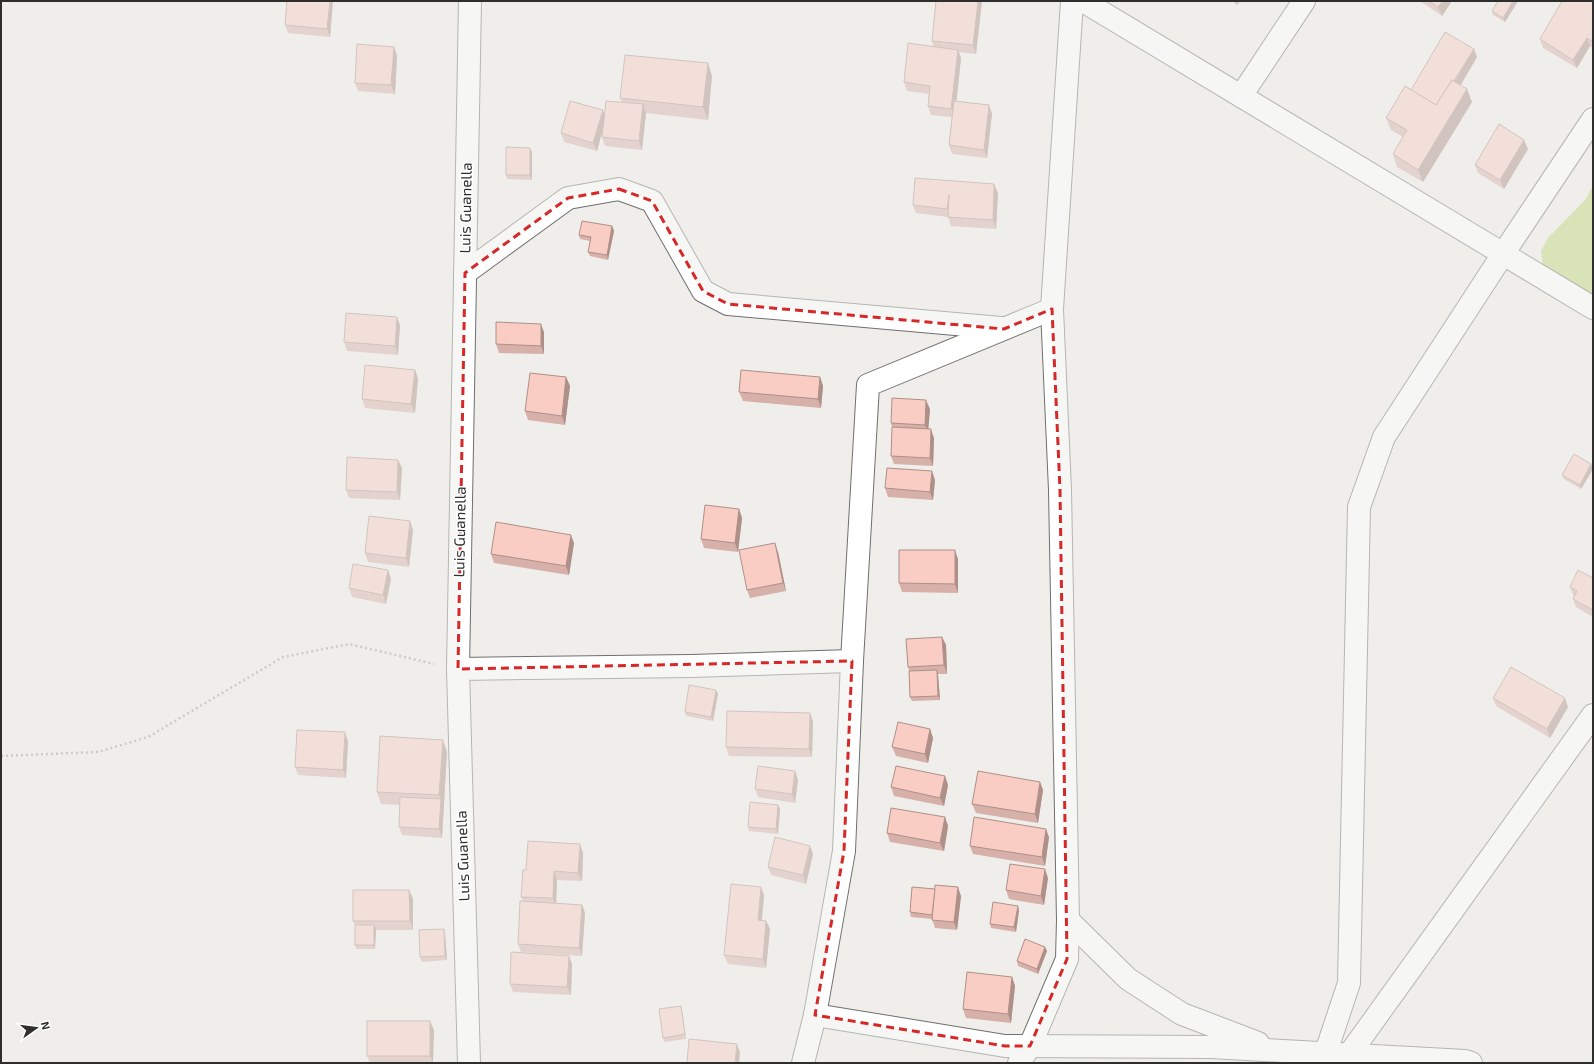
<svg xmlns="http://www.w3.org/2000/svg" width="1594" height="1064" font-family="'Exo 2',sans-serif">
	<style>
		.green { fill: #bdd478 }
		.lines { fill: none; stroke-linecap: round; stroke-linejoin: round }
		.minor-casing { stroke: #706f6d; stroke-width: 24 }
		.path { stroke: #a1a19e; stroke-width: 2.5; stroke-dasharray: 2 3; stroke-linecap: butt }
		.minor { stroke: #fff; stroke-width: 22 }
		.wall { fill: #d6b0a9 }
		.shaded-wall { fill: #ae9089 }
		.building { fill: #f9cdc4; stroke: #ae9089 }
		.marked { fill: none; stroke: #d62828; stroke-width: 3; stroke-dasharray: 8 5; stroke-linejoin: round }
		.labels { text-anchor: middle; stroke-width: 3; stroke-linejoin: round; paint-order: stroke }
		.street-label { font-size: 15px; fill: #2e2e2c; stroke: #fff }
	</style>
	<rect width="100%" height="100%" fill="#efeeeb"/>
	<path class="green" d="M1593,185V301L1543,267L1541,251L1548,238L1586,199Z"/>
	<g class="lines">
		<g class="minor-casing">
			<g id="minor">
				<path d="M1083,1L1593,308"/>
				<path d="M1241,96L1304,1"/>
				<path d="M465,273L568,198L619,189L652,201L703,291L728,304L1001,328"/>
				<path d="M458,669L691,666L852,661"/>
				<path d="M1068,920L1128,979L1182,1014L1258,1043"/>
				<path d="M815,1015L1005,1046L1211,1047L1465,1061L1471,1063"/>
				<path d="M1326,1052L1349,983L1359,507L1384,437L1503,254L1593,119"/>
				<path d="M469,1063L458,669L470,1"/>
				<path d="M803,1063L815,1015L844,851L852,661L868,385L1052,309"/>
				<path d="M1019,1063L1030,1046L1067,959L1068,920L1060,490L1052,309L1072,1"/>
				<path d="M1343,1063L1593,715"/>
			</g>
		</g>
		<path class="path" d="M1,756L98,752L148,737L283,657L349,644L434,664"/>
		<use href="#minor" class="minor"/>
	</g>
	<g class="wall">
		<path d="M287,1H333L330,37L288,33L285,25Z"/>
		<path d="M936,1H982L976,54L959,52L961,58L956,101L989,105L992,114L987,158L952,154L949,145L952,117L931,115L928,106L929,94L907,91L904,82L934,47L932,41Z"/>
		<path d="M1232,1H1240L1237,5Z"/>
		<path d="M1420,1H1452L1442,16Z"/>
		<path d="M1498,1H1518L1505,22L1493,15L1492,11Z"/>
		<path d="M1593,1V48L1590,46L1577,68L1543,48L1540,39Z"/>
		<path d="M394,47L397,56L395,94L358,91L355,83Z"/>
		<path d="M1474,49L1477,57L1461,85L1472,102L1423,182L1397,167L1393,154L1403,137L1391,130L1386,118L1411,90Z"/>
		<path d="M712,76L708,120L646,113L642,150L605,146L602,137L603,129L597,151L564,142L561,133L604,114L622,102L620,98Z"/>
		<path d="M530,148L532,152V180L507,179L506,175Z"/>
		<path d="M1528,149L1504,189L1478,173L1475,165Z"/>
		<path d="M998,193L996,229L951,226L948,217L916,213L913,205Z"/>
		<path d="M612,226L614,231L608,260L590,256L588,252L590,241L580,239L579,235Z"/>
		<path d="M400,325L398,355L347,351L344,342Z"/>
		<path d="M544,332V354L499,353L496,344Z"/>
		<path d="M415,370L418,379L415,413L365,408L362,399Z"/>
		<path d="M566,377L570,386L565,425L528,420L525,411Z"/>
		<path d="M820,377L823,386L821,408L743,401L739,392Z"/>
		<path d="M930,409L928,429L934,438L933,466L894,464L891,456L892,427L891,423Z"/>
		<path d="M398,460L402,468L400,500L349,498L346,490Z"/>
		<path d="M1591,464L1593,469L1581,489L1564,479L1562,475Z"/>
		<path d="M935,480L933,500L888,497L885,488Z"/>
		<path d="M739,509L742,518L738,552L704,548L701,539Z"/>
		<path d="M413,530L409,567L368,562L365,553Z"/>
		<path d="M574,543L569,575L494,563L491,554Z"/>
		<path d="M778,552L786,591L750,598L747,590Z"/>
		<path d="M958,559V593L902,592L899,583Z"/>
		<path d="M388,570L391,579L386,604L352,597L349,588Z"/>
		<path d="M1593,578V617L1576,607L1573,599L1574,596L1573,595L1570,587Z"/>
		<path d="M942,637L946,645L947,674H938L940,700L912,701L910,697L909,671L908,667Z"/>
		<path d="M718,694L713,721L686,716L685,712Z"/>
		<path d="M1493,698L1568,707L1550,738L1496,706Z"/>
		<path d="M813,721L812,757L729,756L726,747Z"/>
		<path d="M930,729L933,738L928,763L896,756L892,747Z"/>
		<path d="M348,741L346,778L298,775L295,767Z"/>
		<path d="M447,752L442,838L402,835L399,827L400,805L381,804L377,792Z"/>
		<path d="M795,771L798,780L795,803L758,797L755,789Z"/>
		<path d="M945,776L948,785L944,806L894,796L891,787Z"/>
		<path d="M1040,782L1043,790L1038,823L976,813L972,804Z"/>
		<path d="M778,805L780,809L778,834L749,831L748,827Z"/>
		<path d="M945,817L948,826L944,851L890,842L887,833Z"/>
		<path d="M1049,837L1045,866L973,854L970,846Z"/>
		<path d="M583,853L582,881L557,880L556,903L582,905L585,913L582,956L521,952L518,944L523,901L521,897L526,870Z"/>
		<path d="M813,854L806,884L771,875L768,867Z"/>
		<path d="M1048,878L1044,905L1009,899L1006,890Z"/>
		<path d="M409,890L413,899V930H376L375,949H356L355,945V925L353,921Z"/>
		<path d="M764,895L762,920L766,921L770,929L766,968L728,964L724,955Z"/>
		<path d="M961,896L957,930L935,928L932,919L911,917L910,912Z"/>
		<path d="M1019,910L1016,932L991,928L990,924Z"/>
		<path d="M444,929L445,933L447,960L422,962L420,957Z"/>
		<path d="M1047,951L1038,974L1018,966L1017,961Z"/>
		<path d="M569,956L572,964L571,995L513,992L510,984Z"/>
		<path d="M1012,977L1015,986L1011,1023L966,1018L963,1009Z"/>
		<path d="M681,1006L682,1010L686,1039L664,1042L663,1038Z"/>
		<path d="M434,1030L433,1063H370L367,1056Z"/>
	</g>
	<g class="shaded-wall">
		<path d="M330,1H333L330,37L327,29Z"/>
		<path d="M978,1H982L976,54L973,45Z"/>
		<path d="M1236,1H1240L1237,5Z"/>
		<path d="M1443,1H1452L1442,16L1438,7Z"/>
		<path d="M1513,1H1518L1505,22L1503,18Z"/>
		<path d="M1587,38L1590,46L1577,68L1573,60Z"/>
		<path d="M394,47L397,56L395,94L391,85Z"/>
		<path d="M1474,49L1477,57L1441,118L1438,109Z"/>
		<path d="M958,50L961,58L955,117L951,109Z"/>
		<path d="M708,63L712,76L708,120L703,107Z"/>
		<path d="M1467,89L1472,102L1423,182L1418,170Z"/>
		<path d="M643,104L646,113L642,150L639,141Z"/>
		<path d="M989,105L992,114L987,158L984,150Z"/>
		<path d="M603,110L606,118L597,151L593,143Z"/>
		<path d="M1524,140L1528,149L1504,189L1500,180Z"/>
		<path d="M530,148L532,152V180L530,175Z"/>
		<path d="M994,184L998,193L996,229L993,220Z"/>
		<path d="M612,226L614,231L608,260L607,255Z"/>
		<path d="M397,317L400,325L398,355L395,346Z"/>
		<path d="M541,324L544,332V354L541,346Z"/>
		<path d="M415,370L418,379L415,413L411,404Z"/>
		<path d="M566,377L570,386L565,425L562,416Z"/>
		<path d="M820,377L823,386L821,408L818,399Z"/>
		<path d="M926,400L930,409L928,433L925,425Z"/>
		<path d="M931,429L934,438L933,466L930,458Z"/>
		<path d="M398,460L402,468L400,500L397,492Z"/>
		<path d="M1591,464L1593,469L1581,489L1580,485Z"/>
		<path d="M932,471L935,480L933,500L930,492Z"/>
		<path d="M739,509L742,518L738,552L735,543Z"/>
		<path d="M410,521L413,530L409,567L406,558Z"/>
		<path d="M571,535L574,543L569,575L566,566Z"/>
		<path d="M775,543L778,552L786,591L783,583Z"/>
		<path d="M955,550L958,559V593L955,584Z"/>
		<path d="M388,570L391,579L386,604L383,595Z"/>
		<path d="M942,637L946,645L947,674L944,665Z"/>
		<path d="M937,670L938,674L940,700L938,696Z"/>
		<path d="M716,690L718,694L713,721L711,717Z"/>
		<path d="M1565,698L1568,707L1550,738L1547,729Z"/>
		<path d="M810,713L813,721L812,757L809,749Z"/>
		<path d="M930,729L933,738L928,763L925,754Z"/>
		<path d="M345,732L348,741L346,778L343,770Z"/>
		<path d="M443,740L447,752L442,838L439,829L441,799L439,795Z"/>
		<path d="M795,771L798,780L795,803L792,794Z"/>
		<path d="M945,776L948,785L944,806L940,798Z"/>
		<path d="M1040,782L1043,790L1038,823L1035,814Z"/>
		<path d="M778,805L780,809L778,834L776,829Z"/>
		<path d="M945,817L948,826L944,851L940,843Z"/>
		<path d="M1046,829L1049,837L1045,866L1042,857Z"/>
		<path d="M580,844L583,853L582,881L578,873Z"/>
		<path d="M810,846L813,854L806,884L803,875Z"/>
		<path d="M1045,869L1048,878L1044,905L1041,896Z"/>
		<path d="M554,871L557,880L556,907L553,898Z"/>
		<path d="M761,887L764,895L761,928L758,920Z"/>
		<path d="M958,887L961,896L957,930L954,922Z"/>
		<path d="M409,890L413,899V930L410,921Z"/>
		<path d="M582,905L585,913L582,956L579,948Z"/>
		<path d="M1018,906L1019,910L1016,932L1014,927Z"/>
		<path d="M766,921L770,929L766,968L763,959Z"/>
		<path d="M374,925L376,930L375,949L374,945Z"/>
		<path d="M444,929L445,933L447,960L445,956Z"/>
		<path d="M1045,947L1047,951L1038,974L1037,969Z"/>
		<path d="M569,956L572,964L571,995L567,987Z"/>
		<path d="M1012,977L1015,986L1011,1023L1008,1014Z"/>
		<path d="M681,1006L682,1010L686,1039L685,1034Z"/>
		<path d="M430,1021L434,1030L433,1063L430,1056Z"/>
		<path d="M737,1044L740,1052L739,1063H735Z"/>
	</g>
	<g class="building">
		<path d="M287,1H330L327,29L285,25Z"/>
		<path d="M936,1H978L973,45L932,41Z"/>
		<path d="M1429,1H1443L1438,7Z"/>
		<path d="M1498,1H1513L1503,18L1492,11Z"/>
		<path d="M1562,1H1593V42L1587,38L1573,60L1540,39Z"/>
		<path d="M1445,32L1474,49L1454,81L1452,80L1436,105L1411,90Z"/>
		<path d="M908,43L958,50L951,109L928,106L930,86L904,82Z"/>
		<path d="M357,44L394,47L391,85L355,83Z"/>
		<path d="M625,55L708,63L703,107L620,98Z"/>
		<path d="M1452,80L1467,89L1418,170L1393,154L1407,130L1386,118L1405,86L1436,105Z"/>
		<path d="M570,101L603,110L593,143L561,133Z"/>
		<path d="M606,101L643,104L639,141L602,137Z"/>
		<path d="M954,101L989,105L984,150L949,145Z"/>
		<path d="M1499,124L1524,140L1500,180L1475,165Z"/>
		<path d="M506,147L530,148V175H506Z"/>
		<path d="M915,178L994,184L993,220L948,217L949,195L947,209L913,205Z"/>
		<path d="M582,221L612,226L607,255L588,252L591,237L579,235Z"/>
		<path d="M346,313L397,317L395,346L344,342Z"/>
		<path d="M496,322L541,324V346L496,344Z"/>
		<path d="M365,365L415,370L411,404L362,399Z"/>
		<path d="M741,370L820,377L818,399L739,392Z"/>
		<path d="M530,373L566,377L562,416L525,411Z"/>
		<path d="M892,398L926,400L925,425L891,423Z"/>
		<path d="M892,427L931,429L930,458L891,456Z"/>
		<path d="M1574,454L1591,464L1580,485L1562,475Z"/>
		<path d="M347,457L398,460L397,492L346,490Z"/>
		<path d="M887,468L932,471L930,492L885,488Z"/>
		<path d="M705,505L739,509L735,543L701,539Z"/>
		<path d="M369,516L410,521L406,558L365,553Z"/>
		<path d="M496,522L571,535L566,566L491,554Z"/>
		<path d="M775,543L783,583L747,590L739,550Z"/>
		<path d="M899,550H955V584L899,583Z"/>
		<path d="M353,564L388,570L383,595L349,588Z"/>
		<path d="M1578,570L1593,578V610L1573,599L1577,591L1570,587Z"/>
		<path d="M942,637L944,665L908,667L906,639Z"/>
		<path d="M1511,667L1565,698L1547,729L1493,698Z"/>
		<path d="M937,670L938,696L910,697L909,671Z"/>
		<path d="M689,685L716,690L711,717L685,712Z"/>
		<path d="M727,711L810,713L809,749L726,747Z"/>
		<path d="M898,722L930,729L925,754L892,747Z"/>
		<path d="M297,730L345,732L343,770L295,767Z"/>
		<path d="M380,736L443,740L439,795L377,792Z"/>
		<path d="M758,766L795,771L792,794L755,789Z"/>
		<path d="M896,766L945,776L940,798L891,787Z"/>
		<path d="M978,771L1040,782L1035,814L972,804Z"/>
		<path d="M400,797L441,799L439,829L399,827Z"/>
		<path d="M750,802L778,805L776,829L748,827Z"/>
		<path d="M891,808L945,817L940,843L887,833Z"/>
		<path d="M974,817L1046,829L1042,857L970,846Z"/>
		<path d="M775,837L810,846L803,875L768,867Z"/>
		<path d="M528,841L580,844L578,873L554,871L553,898L521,897L523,870H526Z"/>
		<path d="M1010,864L1045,869L1041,896L1006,890Z"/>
		<path d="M731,884L761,887L758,920L766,921L763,959L724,955Z"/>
		<path d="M935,885L958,887L954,922L932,920Z"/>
		<path d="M912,887L935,889L932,915L910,912Z"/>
		<path d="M353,890H409L410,921H353Z"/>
		<path d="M520,901L582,905L579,948L518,944Z"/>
		<path d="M993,902L1018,906L1014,927L990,924Z"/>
		<rect x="355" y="925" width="19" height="20"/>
		<path d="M444,929L445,956L420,957L419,930Z"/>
		<path d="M1025,939L1045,947L1037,969L1017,961Z"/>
		<path d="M511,952L569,956L567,987L510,984Z"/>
		<path d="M967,972L1012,977L1008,1014L963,1009Z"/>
		<path d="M681,1006L685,1034L663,1038L659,1009Z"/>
		<rect x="367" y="1021" width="63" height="35"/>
		<path d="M689,1039L737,1044L735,1063H687Z"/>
	</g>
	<path d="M0 0H1594V1064H0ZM619,189L652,201L703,291L728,304L1004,329L1052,309L1060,490L1067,959L1030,1046H1005L815,1015L844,851L852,661L458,669L465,273L568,198Z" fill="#efeeeb" fill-opacity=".55" fill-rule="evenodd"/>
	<path class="marked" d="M619,189L652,201L703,291L728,304L1004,329L1052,309L1060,490L1067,959L1030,1046H1005L815,1015L844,851L852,661L458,669L465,273L568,198Z"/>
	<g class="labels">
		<g class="street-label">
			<text transform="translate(466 208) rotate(-89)" y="5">Luis Guanella</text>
			<text transform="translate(460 532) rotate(-89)" y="5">Luis Guanella</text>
			<text transform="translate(463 856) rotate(-92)" y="5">Luis Guanella</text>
		</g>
	</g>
	<rect width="1594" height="1064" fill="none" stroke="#2e2e2c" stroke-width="4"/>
	<g transform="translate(36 1028) rotate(76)" stroke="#ffffff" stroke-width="3" paint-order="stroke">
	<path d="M0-3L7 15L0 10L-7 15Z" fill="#2e2e2c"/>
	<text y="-6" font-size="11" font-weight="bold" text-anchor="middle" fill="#2e2e2c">N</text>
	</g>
</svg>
